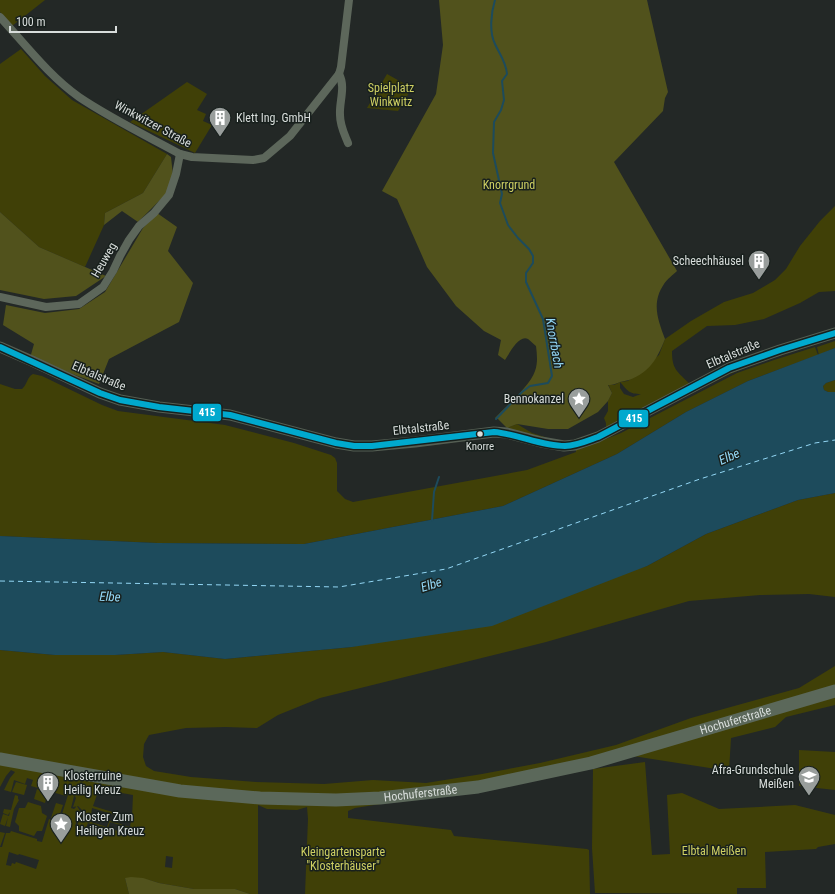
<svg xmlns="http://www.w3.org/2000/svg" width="835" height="894" font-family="'Roboto Condensed',sans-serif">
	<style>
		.green { fill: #404007; fill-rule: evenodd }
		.forest { fill: #51521c }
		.water { fill: #1d4b5c }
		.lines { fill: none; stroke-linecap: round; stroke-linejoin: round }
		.stream { stroke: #1d4b5c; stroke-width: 2 }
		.ferry { stroke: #93d7f5; stroke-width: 1; stroke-dasharray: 5 4; stroke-linecap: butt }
		.street { stroke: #5d675b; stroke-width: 8 }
		.secondary { stroke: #555f54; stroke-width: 11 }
		.primary { stroke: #5b685a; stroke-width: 13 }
		.bus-1-casing { stroke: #18201d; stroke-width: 9 }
		.bus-1 { stroke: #00a9ce; stroke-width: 6 }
		.bus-dot { fill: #d8dddb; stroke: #18201d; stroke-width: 1.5 }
		.labels { text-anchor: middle; stroke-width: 3; stroke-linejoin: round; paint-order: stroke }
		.bus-label { font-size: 11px; fill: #d8dddb; stroke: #18201d }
		.park-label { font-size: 12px; fill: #cfd062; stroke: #18201d }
		.poi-label { font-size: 12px; fill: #d8dddb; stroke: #18201d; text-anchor: start }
		.street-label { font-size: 12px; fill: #d8dddb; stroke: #18201d }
		.water-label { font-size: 13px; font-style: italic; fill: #93d7f5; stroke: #18201d }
		.line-badge { stroke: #18201d; stroke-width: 1.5 }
		.badge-label { font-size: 11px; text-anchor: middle; font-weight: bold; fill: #fff }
	</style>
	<rect width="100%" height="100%" fill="#232826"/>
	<g class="green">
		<path d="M0,0H45L12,26L0,12Z"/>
		<path d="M21,49L45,76L72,100L167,154L143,193L105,213L104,225L85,267L39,247L0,212V64Z"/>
		<path d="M387,74L412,88L398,111L367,108Z"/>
		<path d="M187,82L207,94L197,110L206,114L203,121L212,125L195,153L130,122Z"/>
		<path d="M835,206V291L819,292L800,303L764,319L735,325L707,326L672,351C672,370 677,371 690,384L606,428V423L604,418L608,411V401L612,393L608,384L614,385L620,382L628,381L659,355L665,339L691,321L724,302L753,293L775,280L786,269L800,246L820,221ZM620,382C628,391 629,394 641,394L633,397L624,394L620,388Z"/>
		<path d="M835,339L763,361L730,374L643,418L606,439L621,433L737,373L774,360L815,347L818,355L748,381L686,412L617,454L503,506L304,544L157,543L0,536V384L15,389H22C27,385 27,377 33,374L42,376L102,405L118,411L225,425L294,443L331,455L335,458L337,463V491L345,499L353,502L527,470L576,452V448L729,371Z"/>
		<path d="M835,341V348L819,355L817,347Z"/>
		<path d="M835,380V392H828L824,390L823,386L826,383Z"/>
		<path d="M517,424L532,433L548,438V440L507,428Z"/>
		<path d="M835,493V597L809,594L760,595L689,601L546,642L320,698L278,715L257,728L226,727L186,728L149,735L144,744L143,757L146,766L154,771L191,777L256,782L324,784L373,780L426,783L482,774L540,763L616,745L691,718L799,688L835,666V687L600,756L387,803L355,808L348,811V818L451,830L454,836L587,849L589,850L590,894H305L308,819L307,807L297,810L267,809L258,805V894H250L235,889H194L159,883L149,880L125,878L129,894H0V832L5,833L0,847H2L6,833H10L11,831L37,839V841L42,842L49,819L59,822L61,815H63L62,814L68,795L72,794L74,796L71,808L74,809L77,806L80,811L75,826H77L82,810L78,806L73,807L76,798L72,793H69L66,796L31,786L33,780L27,778L25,784L14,780L11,792L4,790L10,778L15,772L11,770L6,776L0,787V650L55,655H115L163,652L225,659L352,647L647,566L706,534L798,500ZM99,789L133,795L132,818L93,806ZM92,808L128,819L131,821L130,827L91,815ZM90,816L109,822L107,827L88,821ZM110,822L130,828L128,834L108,828ZM88,823L107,828L105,833L86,828ZM9,852L18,855L19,854L39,860L36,869L16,862L15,864L12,863L11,866L6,865ZM166,856L173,857L172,868L165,867Z"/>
		<path d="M835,696V705L786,717L775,727L731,738L729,771L633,756Z"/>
		<path d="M799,750L835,752V790L799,786Z"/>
		<path d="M645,762L652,855L670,854L667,795L682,793L719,809L795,805L835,815V844L818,847L816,849L765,852L766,888H737V894L595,893L592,848L593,769Z"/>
		<path d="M16,782L27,785L24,795L12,792Z"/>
		<path d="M37,789L48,792L45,803L34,799Z"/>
		<path d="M15,795L18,796V799L19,800L14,809L10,827L6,826L8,817L5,826L0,824L3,814L9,816L10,812L8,815L3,813L4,809L11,810Z"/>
		<path d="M28,802L41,806L42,813L47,816L42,831H37L34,836L19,831V826L15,822L19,808H25Z"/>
		<path d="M56,803L63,805L58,820L51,818Z"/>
	</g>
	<g class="forest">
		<path d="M439,0H647L668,92L665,98L663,111L614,162L677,271C673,275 667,279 664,284C651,303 658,320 665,339C657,359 650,372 629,380C626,381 623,381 620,382C615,384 614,385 608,385L612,393L608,401L598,412L568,429H548L517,424L507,428L498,419L495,418C506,406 530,386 535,371C538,363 537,354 536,346C533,344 531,341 528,339C519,334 509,354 505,360L498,355L501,340L484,331L456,306L427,267L397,199L382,191L436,94L443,45Z"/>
		<path d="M167,154L171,157L173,175L166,194L138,222L122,211L104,225L105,213L143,193Z"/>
		<path d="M0,212L39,247L106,276L76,296L44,299L0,290Z"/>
		<path d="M157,213L177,227L168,251L193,283L179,322L109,359L99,384L30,358L34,344L3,325L6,305L45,313L79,309L105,292L143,228Z"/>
		<path d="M131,877L143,878L159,883L194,889H235L250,894H129L125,878Z"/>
	</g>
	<path class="water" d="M835,348V380L826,383L823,386L824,390L828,392H835V493L798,500L706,534L647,566L492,626L352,647L225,659L163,652L115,655H55L0,650V536L157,543L304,544L503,506L617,454L686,412L748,381Z"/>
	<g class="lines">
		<g class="stream">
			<path d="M495,0C491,13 489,32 495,44C500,55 506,62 507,74L502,81L504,100L501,110L494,122L493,153L502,194L500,203L508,225L518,238L529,249L533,256V263L526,273V282L543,319L552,376L548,383L530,386L522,392L496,419"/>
			<path d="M432,521L434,492L439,477"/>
		</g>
		<path class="ferry" d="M0,581L339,587L446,569L700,479L815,443L835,440"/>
		<g class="street">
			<path d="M0,17C25,44 49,76 79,97C110,118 147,136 180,154L192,157L253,160L264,158L290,136L339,74L341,67L349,0"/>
			<path d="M339,74C346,87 339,102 340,115C340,126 344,133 348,143"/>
			<path d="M0,297L46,307L79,304L103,287L113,271L120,256L129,240L139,226L154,213L169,195L176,174L180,154"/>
		</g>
		<path class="secondary" d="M0,347L32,361L100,393L120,400L159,407L230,415L336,443L354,446H372L415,442L494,432L507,433L541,442L564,446L575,445L598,437L729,368L780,350L835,333"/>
		<path class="primary" id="s1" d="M0,759L180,791L260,798L336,800L380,798L478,787L591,763L835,691"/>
		<g class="bus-1-casing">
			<path id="bus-1" d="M0,347L100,393L120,400L159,407L230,415L336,443L354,446H372L494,432C518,434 541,446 565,446C576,446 587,441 598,437L729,368L780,350L835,333"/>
		</g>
		<use href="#bus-1" class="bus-1"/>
	</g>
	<defs>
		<g id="building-pin" transform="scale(1.15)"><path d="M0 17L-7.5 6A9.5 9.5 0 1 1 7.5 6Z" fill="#999e9c" stroke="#18201d"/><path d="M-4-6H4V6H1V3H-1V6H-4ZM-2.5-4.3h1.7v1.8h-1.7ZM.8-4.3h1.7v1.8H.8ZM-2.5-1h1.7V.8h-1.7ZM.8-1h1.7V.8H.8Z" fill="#fff"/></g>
		<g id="sight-pin" transform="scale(1.15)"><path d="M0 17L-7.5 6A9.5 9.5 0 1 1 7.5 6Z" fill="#999e9c" stroke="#18201d"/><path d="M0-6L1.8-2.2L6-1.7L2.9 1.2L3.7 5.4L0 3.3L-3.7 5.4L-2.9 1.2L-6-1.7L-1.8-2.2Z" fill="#fff"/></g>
		<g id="school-pin" transform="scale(1.15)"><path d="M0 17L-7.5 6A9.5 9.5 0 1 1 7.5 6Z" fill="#999e9c" stroke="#18201d"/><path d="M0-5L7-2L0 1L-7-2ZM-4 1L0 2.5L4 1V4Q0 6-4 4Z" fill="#fff"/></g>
	</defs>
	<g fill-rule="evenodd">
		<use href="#building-pin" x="220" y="118"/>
		<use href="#building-pin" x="759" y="261"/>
		<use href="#sight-pin" x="579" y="399"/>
		<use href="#school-pin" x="809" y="777"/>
		<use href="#building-pin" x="48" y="783"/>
		<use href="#sight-pin" x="61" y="824"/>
	</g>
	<circle class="bus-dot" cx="480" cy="434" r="3.5"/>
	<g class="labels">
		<g class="bus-label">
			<text x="480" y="450">Knorre</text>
		</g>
		<g class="park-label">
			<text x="391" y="92">Spielplatz<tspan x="391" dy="14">Winkwitz</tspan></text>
			<text x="509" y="189">Knorrgrund</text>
			<text x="714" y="855">Elbtal Meißen</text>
			<text x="343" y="856">Kleingartensparte<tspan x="343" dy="14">"Klosterhäuser"</tspan></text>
		</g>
		<g class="poi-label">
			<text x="236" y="122">Klett Ing. GmbH</text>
			<text x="744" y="265" text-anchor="end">Scheechhäusel</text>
			<text x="564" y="403" text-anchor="end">Bennokanzel</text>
			<text x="794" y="774" text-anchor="end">Afra-Grundschule<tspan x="794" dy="14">Meißen</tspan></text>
			<text x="64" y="780">Klosterruine<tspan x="64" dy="14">Heilig Kreuz</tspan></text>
			<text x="76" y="821">Kloster Zum<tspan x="76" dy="14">Heiligen Kreuz</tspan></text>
		</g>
		<g class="street-label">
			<text transform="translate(153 124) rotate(28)" y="4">Winkwitzer Straße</text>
			<text transform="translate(104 260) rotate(-60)" y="4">Heuweg</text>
			<text transform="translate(733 354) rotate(-23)" y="4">Elbtalstraße</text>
			<text transform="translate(99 376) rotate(23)" y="4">Elbtalstraße</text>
			<text transform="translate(421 428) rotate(-6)" y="4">Elbtalstraße</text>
			<text dy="4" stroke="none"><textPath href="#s1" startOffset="748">Hochuferstraße</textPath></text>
			<text dy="4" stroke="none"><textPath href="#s1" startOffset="424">Hochuferstraße</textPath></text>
		</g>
		<g class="water-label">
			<text transform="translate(555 343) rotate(80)" y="5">Knorrbach</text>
			<text transform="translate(729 456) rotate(-24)" y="5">Elbe</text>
			<text transform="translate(431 584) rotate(-18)" y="5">Elbe</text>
			<text transform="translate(110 596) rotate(2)" y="5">Elbe</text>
		</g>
	</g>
	<g class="line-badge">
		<rect x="192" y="403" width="30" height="19" rx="4" fill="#00a9ce"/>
		<rect x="618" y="409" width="31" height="19" rx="4" fill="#00a9ce"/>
	</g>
	<g class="badge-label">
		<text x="207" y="416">415</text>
		<text x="634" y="422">415</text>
	</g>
	<path d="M10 26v6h106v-6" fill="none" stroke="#d8dddb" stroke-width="2"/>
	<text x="16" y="26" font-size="12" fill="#d8dddb" stroke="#18201d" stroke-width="3" paint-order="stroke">100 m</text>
</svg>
